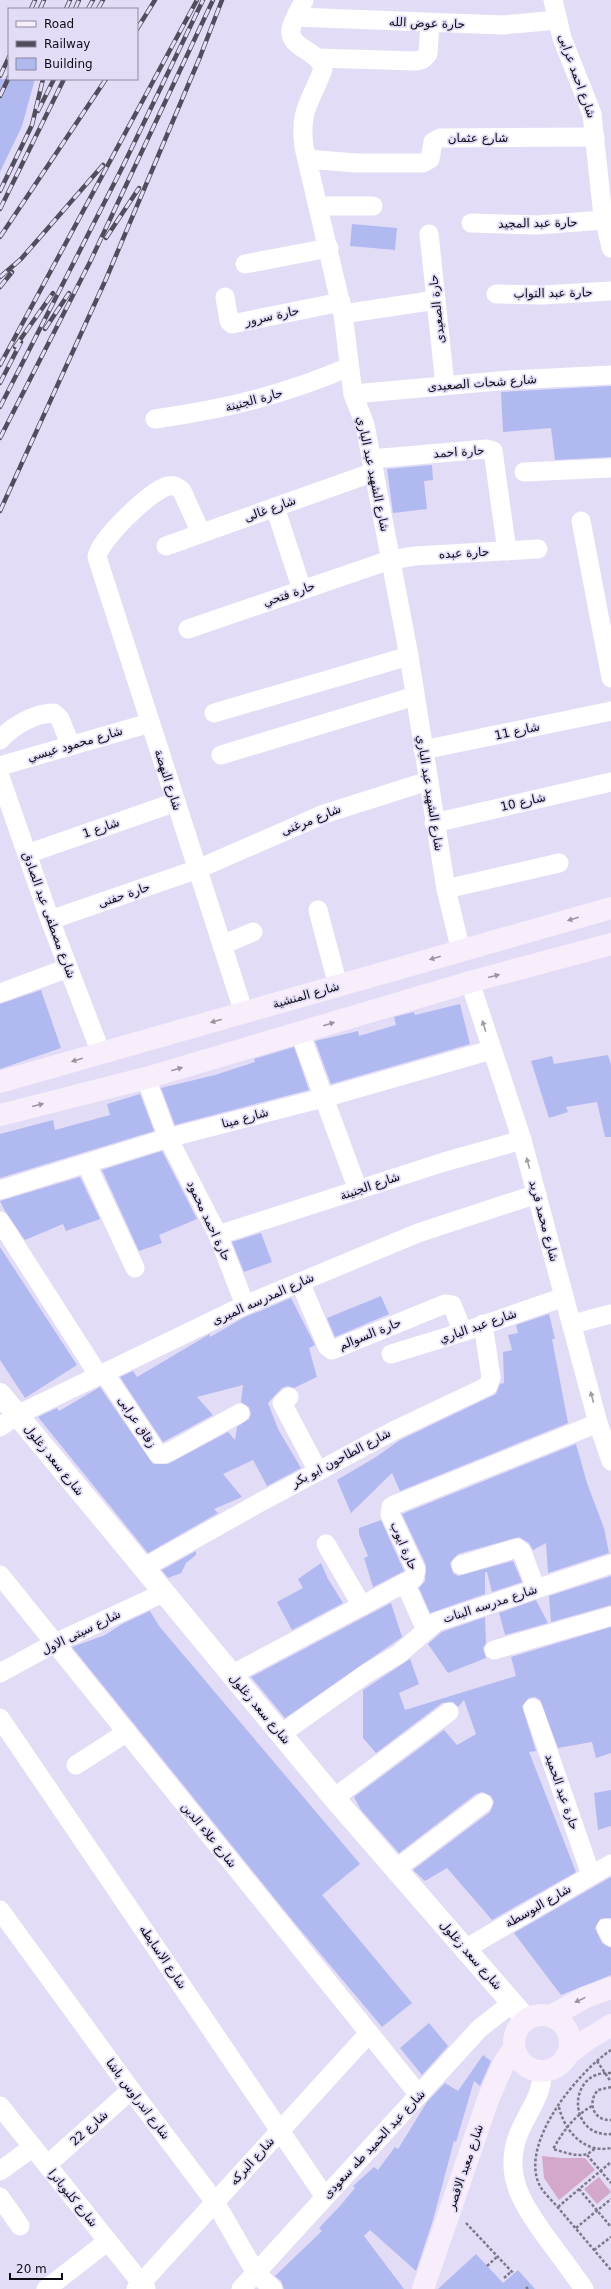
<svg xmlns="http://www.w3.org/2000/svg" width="611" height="2289" font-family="'DejaVu Sans','Noto Sans Arabic',sans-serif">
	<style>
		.green { fill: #d3a8c8 }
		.building { fill: #b1b9f1 }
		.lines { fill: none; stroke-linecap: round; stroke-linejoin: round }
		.path { stroke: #7d788a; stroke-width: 2.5; stroke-dasharray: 3 2; stroke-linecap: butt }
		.minor { stroke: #fff; stroke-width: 19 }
		.tertiary { stroke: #fff; stroke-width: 22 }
		.secondary { stroke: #f8eefb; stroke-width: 22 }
		.rail-casing { stroke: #524d5c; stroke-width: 4.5 }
		.rail { stroke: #e3dcf7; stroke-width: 3; stroke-dasharray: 9; stroke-linecap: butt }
		.oneway { fill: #9b949f }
		.oneway2 { fill: #9f9ea1 }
		.labels { text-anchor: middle; stroke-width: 3.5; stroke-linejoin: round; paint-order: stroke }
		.street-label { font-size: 12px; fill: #0f0c15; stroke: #e3dcf7 }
	</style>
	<rect width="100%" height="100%" fill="#e3dcf7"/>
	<g class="green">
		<path d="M542,2156L561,2158H585L595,2170L559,2200L544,2178Z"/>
		<path d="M599,2177L611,2192L597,2204L584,2189Z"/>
	</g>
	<g class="building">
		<path d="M0,79H35L22,126L0,172Z"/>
		<path d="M352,224L397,228L395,250L350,246Z"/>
		<path d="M611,386V457L555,460L551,428L503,432L501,392Z"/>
		<path d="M432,465L433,480L424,481L427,509L393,513L387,469Z"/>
		<path d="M41,990L61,1048L0,1069V1004Z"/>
		<path d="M460,1004L470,1044L331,1084L315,1041L358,1031L359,1036L396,1025L394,1017L414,1012L415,1015Z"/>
		<path d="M294,1047L309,1090L175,1125L161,1088L215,1075L255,1062L254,1059Z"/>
		<path d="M608,1055L611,1065V1137H605L597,1102L566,1107L568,1112L549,1118L531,1061L552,1056L554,1064Z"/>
		<path d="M140,1094L154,1131L0,1178V1134L53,1120L55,1130L110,1115L107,1104Z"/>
		<path d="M162,1151L197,1219L159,1235L162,1243L139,1251L102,1170Z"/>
		<path d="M80,1177L100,1219L66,1231L63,1224L25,1240L5,1211L0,1201Z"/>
		<path d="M261,1233L272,1262L244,1272L232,1242Z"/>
		<path d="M0,1247L77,1365L25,1398L0,1360Z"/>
		<path d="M381,1296L389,1314L335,1337L327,1318Z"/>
		<path d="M291,1298L315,1345L309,1348L317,1377L294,1388L287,1386L282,1388L268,1403L278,1429L301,1468L267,1486L253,1460L223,1474L242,1497L214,1509L218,1513L148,1553L38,1417L57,1408L59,1411L100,1387L153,1464H168L228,1432L235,1440L237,1427L249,1419L251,1414L249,1407L241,1402L243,1385L197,1397L213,1415L163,1442L120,1377L133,1371L137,1377L208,1335L210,1334V1337L243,1318Z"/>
		<path d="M549,1314L555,1339H552L568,1423L400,1491L392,1473L351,1513L337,1480L376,1457L400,1440L496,1394L500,1384L504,1383L503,1352L512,1350L508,1335L518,1333L516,1325Z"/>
		<path d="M576,1444L587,1483L604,1528L609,1553L548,1573L546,1543L533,1550L529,1543L519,1537L458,1554L450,1563L453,1573L458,1576L513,1561L522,1582L492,1592L487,1572H485V1594L430,1613L419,1588L425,1581L426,1565L402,1514Z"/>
		<path d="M381,1520L404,1571L373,1587L364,1558L368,1556L359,1534V1528Z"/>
		<path d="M196,1551V1555L186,1563L181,1573L168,1578L162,1570Z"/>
		<path d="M321,1563L328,1579L343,1603L292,1630L277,1602L303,1588L298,1579Z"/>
		<path d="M611,1576V1605L551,1622L549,1596Z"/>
		<path d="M536,1600L548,1623L505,1635L499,1613Z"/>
		<path d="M391,1603L402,1637L285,1718L251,1677Z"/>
		<path d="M150,1611L159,1626L360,1864L322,1895L412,2003L382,2027L293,1921L72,1647L105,1635L122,1624Z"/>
		<path d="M485,1617L486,1643L483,1648L486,1658L448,1673L428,1644L442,1632Z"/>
		<path d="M611,1627V1753L596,1758L592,1742L558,1748L540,1700L535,1697L529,1698L522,1706L536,1751L529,1752L576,1872L492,1920L447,1868L425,1881L413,1870L490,1812L494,1802L491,1796L482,1792L476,1794L399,1853L361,1810L354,1797L444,1730L457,1745L476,1734L464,1700L458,1707L453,1702L442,1703L376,1753L363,1738V1690L410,1659L419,1684L399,1693L405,1710L516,1676L511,1657Z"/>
		<path d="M611,1790V1826L598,1830L594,1793Z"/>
		<path d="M611,1877V1918L600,1919L595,1928L602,1943L611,1948V1975L561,1995L514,1933Z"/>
		<path d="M429,2023L448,2046L422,2075L400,2048Z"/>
		<path d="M483,2055L491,2061L480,2086L474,2081L456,2142L454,2141L433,2220L416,2271L370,2230L364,2236L404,2289H284L281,2281L275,2276L322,2231L319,2228L340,2206L355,2188L353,2186L374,2167L378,2170L395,2147L398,2149L427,2102L445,2083L458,2091Z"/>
		<path d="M476,2254L503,2283L518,2270L535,2289H438Z"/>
	</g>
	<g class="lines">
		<g class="path">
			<path d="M611,2050C578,2072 520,2142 539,2184C543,2193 554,2202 560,2210C577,2230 594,2250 611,2270"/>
			<path d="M597,2061L611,2082"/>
			<path d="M611,2073C566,2070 568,2138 611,2134"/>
			<path d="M611,2087L598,2090C587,2102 593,2121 611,2120"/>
			<path d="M592,2106C573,2117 564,2130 553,2149C568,2153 584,2161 595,2148"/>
			<path d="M559,2107C564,2130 584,2154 611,2148"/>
			<path d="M587,2155L611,2183"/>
			<path d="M579,2189L611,2227"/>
			<path d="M558,2207L611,2162"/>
			<path d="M466,2223L514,2274"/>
			<path d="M576,2228L611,2199"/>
			<path d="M594,2250L611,2237"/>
			<path d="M487,2266L498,2256"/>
			<path d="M504,2278L512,2271"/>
			<path d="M526,2287L528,2289"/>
		</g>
		<g class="minor">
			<path d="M304,0C300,9 293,20 291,29C288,49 320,50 323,69C311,102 299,109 304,147L343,314L353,394L365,425L409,656L446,889L461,951"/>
			<path d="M553,0L562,38L592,114L602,207L611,248"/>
			<path d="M296,17L503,25L558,20"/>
			<path d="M318,58L416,61L423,59L428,54L430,23"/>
			<path d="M307,159L356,163H423L430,159L433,142L440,138L595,137"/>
			<path d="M319,206H373"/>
			<path d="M471,223L537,225L604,220"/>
			<path d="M429,234L445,385"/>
			<path d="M245,264L329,248"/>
			<path d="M496,294L543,295L611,291"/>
			<path d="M225,297L229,321L232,324L341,302"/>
			<path d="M343,314L436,300"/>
			<path d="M353,394L510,380L611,375"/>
			<path d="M155,419C226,409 283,395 349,367"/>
			<path d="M371,459L486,449L493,451L507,551"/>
			<path d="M524,472L611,468"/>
			<path d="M275,507L302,590"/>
			<path d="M581,521L611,678"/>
			<path d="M201,533L182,491C178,487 174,484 168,486C150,491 100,539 97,557L244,1013"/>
			<path d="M166,546L374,472"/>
			<path d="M188,629L390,560L415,556L538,549"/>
			<path d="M214,713L409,656"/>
			<path d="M0,740C12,726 35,713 54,713L60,719L71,746"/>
			<path d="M423,750L611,711"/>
			<path d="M221,755L415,696"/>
			<path d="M0,766L150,723"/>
			<path d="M0,777L50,920L101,1053"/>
			<path d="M434,823L611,782"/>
			<path d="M27,854L176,802"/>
			<path d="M446,889L559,863"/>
			<path d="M318,910L338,986"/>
			<path d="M50,920L198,869L324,814L428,781"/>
			<path d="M222,945L253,932"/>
			<path d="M470,982L522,1140L598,1423L611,1461"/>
			<path d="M0,993L68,968"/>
			<path d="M300,1033L358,1190"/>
			<path d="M146,1078L168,1138L218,1235L245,1305"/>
			<path d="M87,1165L135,1268"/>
			<path d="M0,1190L168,1138L323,1098L491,1050"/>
			<path d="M0,1221L99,1376"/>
			<path d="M218,1235L444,1162L522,1140"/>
			<path d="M300,1282L327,1346L332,1350L445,1304L452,1305L463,1332"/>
			<path d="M573,1324L611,1314"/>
			<path d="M391,1354L463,1332L564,1297"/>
			<path d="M105,1374L158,1454H164L171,1451L240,1413"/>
			<path d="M289,1397L282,1403L318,1471"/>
			<path d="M0,1427L17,1415L245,1305L418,1233L537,1194"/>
			<path d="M326,1544L362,1606"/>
			<path d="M461,1565L517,1548L522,1552L536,1589"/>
			<path d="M143,1568L259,1503L395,1430L488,1386L491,1377L483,1324"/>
			<path d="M0,1575L419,2095"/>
			<path d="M405,1583L426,1630"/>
			<path d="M494,1650L611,1616"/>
			<path d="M0,1673L55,1643L163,1593"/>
			<path d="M231,1675L414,1578L416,1570L390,1514L391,1507L394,1505L598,1423"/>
			<path d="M533,1708L591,1875"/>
			<path d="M0,1718L325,2197"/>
			<path d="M281,1734L367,1673L399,1654L436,1622L611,1564"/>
			<path d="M76,1765L127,1732"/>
			<path d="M334,1798L449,1712"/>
			<path d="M396,1869L483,1803"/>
			<path d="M0,1910L131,2090L215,2202L256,2273L273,2289"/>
			<path d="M606,1928L611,1937"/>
			<path d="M465,1949L611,1864"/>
			<path d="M542,2071C543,2095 528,2111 519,2133C502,2175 523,2204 546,2237C559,2254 572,2272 584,2289"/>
			<path d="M0,2106L146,2289"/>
			<path d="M47,2165L131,2090"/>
			<path d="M0,2171L33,2147"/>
			<path d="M0,2197L20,2226"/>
			<path d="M46,2289L108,2241"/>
			<path d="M136,2289L369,2033"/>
			<path d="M241,2289L479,2029L512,2003"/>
		</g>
		<path class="tertiary" d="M0,1394L334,1798L526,2019"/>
		<g class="secondary">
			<path d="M0,1082L611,908"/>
			<path d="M0,1115L146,1078L470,982L611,944"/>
			<circle cx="542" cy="2043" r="28"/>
			<path d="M551,2016L586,1997L611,1988"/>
			<path d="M567,2055L585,2041L611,2025"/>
			<path d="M423,2289L489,2097L504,2063L514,2048"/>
		</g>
		<g class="rail-casing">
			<g id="rail">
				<path d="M31,9L35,0"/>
				<path d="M40,9L44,0"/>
				<path d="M66,9L70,0"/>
				<path d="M75,9L79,0"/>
				<path d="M88,9L93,0"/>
				<path d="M98,9L103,0"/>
				<path d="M137,29L155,0"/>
				<path d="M0,76L9,57"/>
				<path d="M0,96L9,77"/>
				<path d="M38,111L54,79"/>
				<path d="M0,191L32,125L43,79"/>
				<path d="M0,209L64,79"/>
				<path d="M0,237L106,79"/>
				<path d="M106,238L139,188"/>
				<path d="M0,277L21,259L103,165"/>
				<path d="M0,287L12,272"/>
				<path d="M45,329L69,293"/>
				<path d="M15,347L53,293"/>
				<path d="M0,365L197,0"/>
				<path d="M0,383L21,342"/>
				<path d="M0,407L123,166L203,0"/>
				<path d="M0,438L90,262L213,0"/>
				<path d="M0,511L106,279L200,57L222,0"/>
			</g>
		</g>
		<use href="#rail" class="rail"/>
	</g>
	<defs><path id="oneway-solid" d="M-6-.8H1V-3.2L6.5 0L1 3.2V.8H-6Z"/></defs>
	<g class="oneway">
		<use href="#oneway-solid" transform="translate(573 919) rotate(164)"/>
		<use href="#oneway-solid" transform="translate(435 958) rotate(164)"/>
		<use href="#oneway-solid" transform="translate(494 976) rotate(-15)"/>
		<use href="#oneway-solid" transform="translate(216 1021) rotate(164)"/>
		<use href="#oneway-solid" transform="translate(329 1024) rotate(-17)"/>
		<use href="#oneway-solid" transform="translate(77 1060) rotate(164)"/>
		<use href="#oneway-solid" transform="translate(177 1069) rotate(-16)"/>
		<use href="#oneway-solid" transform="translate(38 1105) rotate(-14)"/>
		<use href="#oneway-solid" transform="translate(580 2000) rotate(154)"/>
	</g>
	<g class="oneway2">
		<use href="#oneway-solid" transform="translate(484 1026) rotate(-107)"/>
		<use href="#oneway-solid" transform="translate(528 1163) rotate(-106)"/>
		<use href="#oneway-solid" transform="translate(592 1397) rotate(-105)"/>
	</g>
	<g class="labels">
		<g class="street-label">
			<text transform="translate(427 23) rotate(2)" y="4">حارة عوض الله</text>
			<text transform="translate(577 76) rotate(70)" y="4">شارع احمد عرابى</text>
			<text x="478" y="142">شارع عثمان</text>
			<text transform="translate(538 223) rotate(-1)" y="4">حارة عبد المجيد</text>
			<text transform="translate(553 293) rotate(-1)" y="4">حارة عبد التواب</text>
			<text transform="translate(437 309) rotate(-96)" y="4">حارة الصعيدى</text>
			<text transform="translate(272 316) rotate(-12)" y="4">حارة سرور</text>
			<text transform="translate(482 383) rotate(-4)" y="4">شارع شحات الصعيدى</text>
			<text transform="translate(254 400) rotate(-15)" y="4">حارة الجنينة</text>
			<text transform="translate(459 452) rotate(-4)" y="4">حارة احمد</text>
			<text transform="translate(373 474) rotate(78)" y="4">شارع الشهيد عبد الباري</text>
			<text transform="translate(270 509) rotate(-20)" y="4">شارع غالى</text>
			<text transform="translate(464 553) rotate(-3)" y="4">حارة عبده</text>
			<text transform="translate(289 594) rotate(-19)" y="4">حارة فتحي</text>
			<text transform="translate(517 731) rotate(-12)" y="4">شارع 11</text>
			<text transform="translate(75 744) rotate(-16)" y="4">شارع محمود عيسي</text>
			<text transform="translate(168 780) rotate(72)" y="4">شارع النهضة</text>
			<text transform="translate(430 793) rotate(81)" y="4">شارع الشهيد عبد الباري</text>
			<text transform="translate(523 802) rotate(-13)" y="4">شارع 10</text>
			<text transform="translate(311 820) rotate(-22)" y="4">شارع مرغنى</text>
			<text transform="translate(101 828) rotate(-19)" y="4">شارع 1</text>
			<text transform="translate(124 895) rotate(-19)" y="4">حارة حفنى</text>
			<text transform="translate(49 915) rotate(70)" y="4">شارع مصطفى عبد الصادق</text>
			<text transform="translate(306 995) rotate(-16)" y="4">شارع المنشية</text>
			<text transform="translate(245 1118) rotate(-15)" y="4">شارع مينا</text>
			<text transform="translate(370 1186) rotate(-19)" y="4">شارع الجنينة</text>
			<text transform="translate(209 1221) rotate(65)" y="4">حارة احمد محمود</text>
			<text transform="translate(544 1221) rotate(75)" y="4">شارع محمد فريد</text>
			<text transform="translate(263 1299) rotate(-24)" y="4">شارع المدرسه الميرى</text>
			<text transform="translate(478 1326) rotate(-19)" y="4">شارع عبد الباري</text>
			<text transform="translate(370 1334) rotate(-22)" y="4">حارة السوالم</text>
			<text transform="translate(137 1422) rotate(56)" y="4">زقاق عرابى</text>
			<text transform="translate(341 1458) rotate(-28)" y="4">شارع الطاحون ابو بكر</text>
			<text transform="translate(54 1460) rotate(51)" y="4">شارع سعد زغلول</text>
			<text transform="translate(404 1546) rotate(67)" y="4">حارة ايوب</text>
			<text transform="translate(490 1604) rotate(-18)" y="4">شارع مدرسه البنات</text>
			<text transform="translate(81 1632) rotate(-26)" y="4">شارع سيتى الاول</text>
			<text transform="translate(260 1709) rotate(50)" y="4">شارع سعد زغلول</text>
			<text transform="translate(562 1792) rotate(71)" y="4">حارة عبد الحميد</text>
			<text transform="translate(209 1835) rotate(51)" y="4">شارع علاء الدين</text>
			<text transform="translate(538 1906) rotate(-30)" y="4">شارع البوسطة</text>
			<text transform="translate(471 1955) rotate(49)" y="4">شارع سعد زغلول</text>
			<text transform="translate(163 1957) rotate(56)" y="4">شارع الاسايطه</text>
			<text transform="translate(138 2099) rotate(53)" y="4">شارع اندراوس باشا</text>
			<text transform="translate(89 2128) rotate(-42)" y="4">شارع 22</text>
			<text transform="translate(374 2144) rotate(-47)" y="4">شارع عبد الحميد طه سعودى</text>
			<text transform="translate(252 2161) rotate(-48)" y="4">شارع البركه</text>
			<text transform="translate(465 2167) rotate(-71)" y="4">شارع معبد الاقصر</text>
			<text transform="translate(73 2198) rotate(51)" y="4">شارع كليوباترا</text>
		</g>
	</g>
	<rect x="8" y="8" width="130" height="72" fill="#e3dcf7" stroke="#8e899d"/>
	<rect x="16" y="21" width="20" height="6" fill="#f8eefb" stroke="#8e899d"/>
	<text x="44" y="28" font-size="12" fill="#0f0c15">Road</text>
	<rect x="16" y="41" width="20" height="6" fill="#524d5c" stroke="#8e899d"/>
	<text x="44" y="48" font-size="12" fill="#0f0c15">Railway</text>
	<rect x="16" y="58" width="20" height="12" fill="#b1b9f1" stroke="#8e899d"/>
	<text x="44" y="68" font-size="12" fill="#0f0c15">Building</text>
	<path d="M10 2273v6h52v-6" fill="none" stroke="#0f0c15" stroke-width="2"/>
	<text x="16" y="2273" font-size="12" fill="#0f0c15" stroke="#e3dcf7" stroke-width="3" paint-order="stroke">20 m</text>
</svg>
